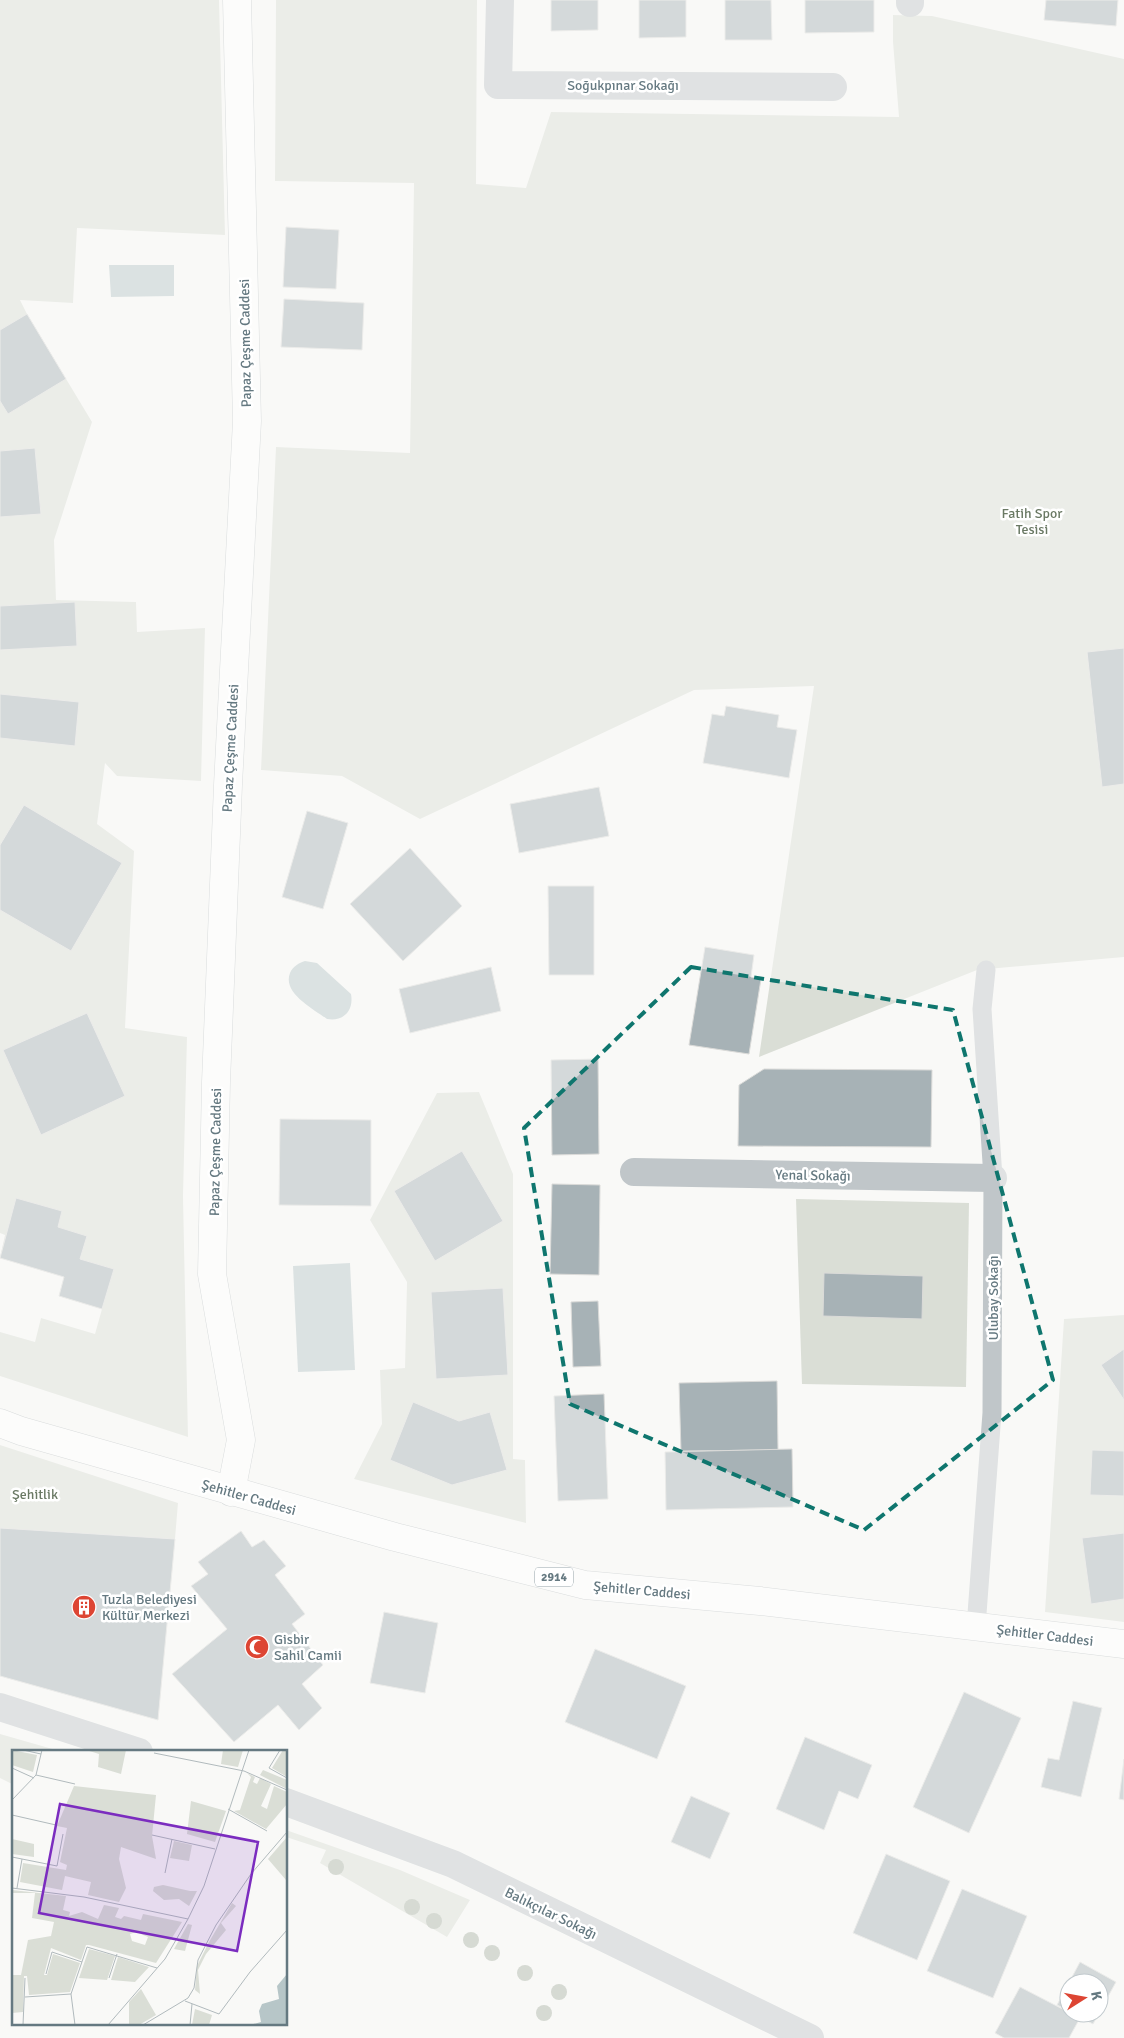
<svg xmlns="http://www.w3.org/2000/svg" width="1124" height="2038" font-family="Signika,sans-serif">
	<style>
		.green { fill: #daded6 }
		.water { fill: #b7c6c8 }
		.building { fill: #a7b2b6; stroke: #dbdbd9 }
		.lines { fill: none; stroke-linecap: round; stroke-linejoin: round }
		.secondary-casing { stroke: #b3babd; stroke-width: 29 }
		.primary-casing { stroke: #b4babd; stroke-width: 29 }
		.lane { stroke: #c0c6c9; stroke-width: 19 }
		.street { stroke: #c0c6c9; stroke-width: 28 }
		.secondary { stroke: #fff; stroke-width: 28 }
		.primary { stroke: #fff; stroke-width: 28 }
		.tree { fill: #aab3a6 }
		.marked { fill: none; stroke: #0f766e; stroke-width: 4; stroke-dasharray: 10 6; stroke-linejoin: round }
		.labels { text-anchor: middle; stroke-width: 5; stroke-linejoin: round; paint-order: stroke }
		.shield { fill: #fff; stroke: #93a1a7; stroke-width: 1 }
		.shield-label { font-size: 12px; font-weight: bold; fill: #657981 }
		.street-label { font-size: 14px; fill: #657981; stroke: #fff }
		.park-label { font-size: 14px; fill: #6a7964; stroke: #fff }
		.poi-label { font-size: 14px; fill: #657981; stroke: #fff; text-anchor: start }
		.inset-road { fill: none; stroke: #b1babd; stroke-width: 1 }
		.view { fill: #7b2cbf; fill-opacity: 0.15; stroke: #7b2cbf; stroke-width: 2.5 }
		.inset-edge { fill: none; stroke: #657981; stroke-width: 2.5 }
	</style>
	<rect width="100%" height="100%" fill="#f9f9f7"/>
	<g class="green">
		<path d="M0,0H219L225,235L77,228L73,303L20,300L27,314L92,422L54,540L56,600L136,602L137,632L205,628L201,781L117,776L105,763L97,824L134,851L125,1028L187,1037L183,1196L188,1437L0,1376V1332L35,1342L41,1318L95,1334L102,1309L59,1296L64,1277L0,1258L5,1235L0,1233Z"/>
		<path d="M276,0H477L476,184L526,188L551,112L899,117L893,42V15L932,16L1124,59V957L977,970L759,1057L814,686L694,690L420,819L342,776L261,770L276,447L410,453L414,183L275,181Z"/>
		<path d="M479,1092L513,1174V1459L525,1460L526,1523L354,1479L382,1424L380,1370L405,1368L407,1282L370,1220L437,1093Z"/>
		<path d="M796,1199L969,1203L966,1387L802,1384Z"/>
		<path d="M1124,1315V1622L1045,1612L1064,1319Z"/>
		<path d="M0,1445L178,1503L175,1539L0,1528Z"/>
		<path d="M0,1734L63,1752H14V1785L0,1778Z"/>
		<path d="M286,1830L400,1870L470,1900L447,1937L320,1863L326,1850L286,1837Z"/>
	</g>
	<g class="water">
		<path d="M109,265H174V296L111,297Z"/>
		<path d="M305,961L317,963L351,994C354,1010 344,1022 327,1019C314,1009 282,993 290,973C293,966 299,963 305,961Z"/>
		<path d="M350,1263L355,1370L298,1372L293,1266Z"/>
	</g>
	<g class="building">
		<path d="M551,0H598V30L551,31Z"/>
		<path d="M639,0H686V37L639,38Z"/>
		<path d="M725,0H771L772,40H725Z"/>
		<path d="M805,0H874V32L805,33Z"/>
		<path d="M1046,0H1118L1116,26L1044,20Z"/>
		<path d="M286,227L339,230L336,289L283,287Z"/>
		<path d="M284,299L364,303L362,350L281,347Z"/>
		<path d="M27,314L66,379L8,414L0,401V330Z"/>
		<path d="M35,448L41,514L0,517V451Z"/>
		<path d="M75,602L77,646L0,650V606Z"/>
		<path d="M1124,648V784L1102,787L1087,652Z"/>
		<path d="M0,694L79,702L75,746L0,738Z"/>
		<path d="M726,706L779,715L777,727L797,730L789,778L703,763L712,714L724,716Z"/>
		<path d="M599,787L609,836L519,853L510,804Z"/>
		<path d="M24,805L122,863L71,951L0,910V845Z"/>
		<path d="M307,811L348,823L323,909L282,897Z"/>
		<path d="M410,848L462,906L403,961L350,904Z"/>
		<path d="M548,886H594V975H549Z"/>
		<path d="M705,947L754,955L751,977L761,979L749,1054L689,1045Z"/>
		<path d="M491,967L501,1011L410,1033L399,989Z"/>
		<path d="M87,1013L125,1096L41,1135L3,1050Z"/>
		<path d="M598,1059L599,1154L552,1155L551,1060Z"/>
		<path d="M764,1069L932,1070L931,1147L738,1146L739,1085Z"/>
		<path d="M280,1119L371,1120V1206L279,1205Z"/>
		<path d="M462,1151L503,1221L435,1261L394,1191Z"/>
		<path d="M552,1184L600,1185L599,1275L550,1274Z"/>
		<path d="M16,1198L62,1211L58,1227L87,1236L80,1259L114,1269L102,1309L59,1296L64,1277L0,1258Z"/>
		<path d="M824,1273L923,1276L922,1319L823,1316Z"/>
		<path d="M503,1288L508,1375L436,1379L431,1292Z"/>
		<path d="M598,1301L601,1366L573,1367L571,1302Z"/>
		<path d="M1124,1349V1400L1101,1365Z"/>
		<path d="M777,1381L778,1450L681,1451L679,1383Z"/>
		<path d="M604,1394L608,1499L558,1501L554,1396Z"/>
		<path d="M413,1402L459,1421L490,1412L507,1470L452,1485L390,1460Z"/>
		<path d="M792,1449L793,1507L666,1510L665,1452Z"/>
		<path d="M1092,1450L1124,1451V1496L1090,1495Z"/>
		<path d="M0,1528L175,1539L158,1720L0,1676Z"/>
		<path d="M241,1531L252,1547L264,1540L286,1566L275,1575L305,1614L292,1624L323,1665L302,1684L322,1708L299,1730L278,1705L234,1742L172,1674L227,1629L191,1586L208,1574L198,1562Z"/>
		<path d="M1124,1533V1599L1091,1604L1082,1538Z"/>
		<path d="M384,1612L438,1623L425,1693L370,1683Z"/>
		<path d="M595,1649L686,1686L657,1759L565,1722Z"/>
		<path d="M964,1692L1021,1718L969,1833L913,1807Z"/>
		<path d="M1073,1701L1102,1708L1081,1797L1041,1787L1048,1758L1059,1760Z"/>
		<path d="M805,1737L872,1765L858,1799L839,1791L824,1830L776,1809Z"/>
		<path d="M1124,1759V1800L1119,1799Z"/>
		<path d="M691,1796L730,1813L710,1859L671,1842Z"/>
		<path d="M886,1854L950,1881L917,1960L853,1933Z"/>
		<path d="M962,1889L1027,1916L993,1998L927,1971Z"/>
		<path d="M1080,1962L1116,1982L1093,2024L1072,2013H1099V1983H1069V2011L1057,2005Z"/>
		<path d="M1020,1987L1080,2018L1069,2038H1004L995,2033Z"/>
	</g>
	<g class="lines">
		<g class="secondary-casing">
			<path id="secondary" d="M231,1492L241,1440L212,1274L216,1082L228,785L247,421L237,0"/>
		</g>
		<g class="primary-casing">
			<path id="primary" d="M0,1423L21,1431L395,1537L585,1585L760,1601L1124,1644"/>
		</g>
		<path class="lane" d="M976,1627L992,1413L993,1178L982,1009L986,970"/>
		<g class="street">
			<path d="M500,0L498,85L833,87"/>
			<path d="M910,3V0"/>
			<path d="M634,1172L993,1178"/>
			<path d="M0,1707L139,1752"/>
			<path d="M286,1802L453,1864L810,2038"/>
		</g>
		<use href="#secondary" class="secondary"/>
		<use href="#primary" class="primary"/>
	</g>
	<g class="tree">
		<circle cx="336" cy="1867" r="8"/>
		<circle cx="412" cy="1907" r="8"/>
		<circle cx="434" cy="1921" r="8"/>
		<circle cx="471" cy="1940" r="8"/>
		<circle cx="492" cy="1953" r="8"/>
		<circle cx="525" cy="1973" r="8"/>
		<circle cx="559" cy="1992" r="8"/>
		<circle cx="544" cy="2013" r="8"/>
	</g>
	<path d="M0 0H1124V2038H0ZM691,967L953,1010L1053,1380L864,1530L570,1404L524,1128Z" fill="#f9f9f7" fill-opacity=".55" fill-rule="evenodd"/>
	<path class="marked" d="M691,967L953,1010L1053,1380L864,1530L570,1404L524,1128Z"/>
	<defs>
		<g id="building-disc" transform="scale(1.25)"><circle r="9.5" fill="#dd4533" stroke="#fff"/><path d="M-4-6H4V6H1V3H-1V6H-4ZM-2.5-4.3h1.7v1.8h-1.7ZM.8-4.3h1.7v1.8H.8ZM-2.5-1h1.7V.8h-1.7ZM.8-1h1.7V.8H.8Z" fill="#fff"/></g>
		<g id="mosque-disc" transform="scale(1.25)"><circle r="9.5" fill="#dd4533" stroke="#fff"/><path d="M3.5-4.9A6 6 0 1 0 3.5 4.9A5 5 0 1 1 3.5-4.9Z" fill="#fff"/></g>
	</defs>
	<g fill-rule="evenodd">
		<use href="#building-disc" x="84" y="1607"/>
		<use href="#mosque-disc" x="257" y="1647"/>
	</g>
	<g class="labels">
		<rect class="shield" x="535" y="1567.5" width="38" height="19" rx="4"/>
		<g class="shield-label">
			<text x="554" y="1581">2914</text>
		</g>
		<g class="street-label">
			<text x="623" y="90">Soğukpınar Sokağı</text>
			<text transform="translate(245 343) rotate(-91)" y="5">Papaz Çeşme Caddesi</text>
			<text transform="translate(230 748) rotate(-87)" y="5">Papaz Çeşme Caddesi</text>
			<text transform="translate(215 1152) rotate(-89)" y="5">Papaz Çeşme Caddesi</text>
			<text transform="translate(813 1175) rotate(1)" y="5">Yenal Sokağı</text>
			<text transform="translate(993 1298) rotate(-90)" y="5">Ulubay Sokağı</text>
			<text transform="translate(249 1497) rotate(16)" y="5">Şehitler Caddesi</text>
			<text transform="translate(642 1590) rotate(5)" y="5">Şehitler Caddesi</text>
			<text transform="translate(1045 1635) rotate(7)" y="5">Şehitler Caddesi</text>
			<text transform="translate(551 1913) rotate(26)" y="5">Balıkçılar Sokağı</text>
		</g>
		<g class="park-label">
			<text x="1032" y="518">Fatih Spor<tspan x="1032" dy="16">Tesisi</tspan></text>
			<text x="35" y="1499">Şehitlik</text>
		</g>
		<g class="poi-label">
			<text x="102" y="1604">Tuzla Belediyesi<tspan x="102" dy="16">Kültür Merkezi</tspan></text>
			<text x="274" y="1644">Gisbir<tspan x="274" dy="16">Sahil Camii</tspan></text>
		</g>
	</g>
	<g transform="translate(12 1750)">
		<rect width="275" height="275" fill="#f9f9f7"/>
		<path d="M0,0L25,5L21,22L0,15ZM74,0H114L109,24L86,17L87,4ZM211,0H231L226,17L209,14ZM271,0H275V27L260,18ZM251,20L275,30V39L248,25ZM235,23L243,27L241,32L245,34L248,28L259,34L249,56L255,59L262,36L275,42V54L254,79L222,61L228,60L239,27ZM62,36L144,45L140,86L144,109L109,97L107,109L114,138L107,152L76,145L79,132L53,126L50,140L8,132L11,113L54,120L55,115L48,112L55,78L45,76ZM179,51L214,61L203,92L175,84ZM275,87V129L274,130L256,109ZM0,89L22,94V107L0,104ZM162,91L180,95L177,111L158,108ZM151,135L178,141H185L177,156L167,149L152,150L141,141L142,137ZM0,140L54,146L51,160L58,162L57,166L70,162L86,169L92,155L107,158L103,167L109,169L112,166L129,170L131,164L170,172L144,213L77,195H74L69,210L39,198L32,225H35L41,204L68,213L58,242L17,245L15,226H12L11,262L0,263V225H9L16,190L39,186L42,172L20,168L23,143H0ZM124,182L136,187L133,195L120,191L118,184ZM220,153L224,156L209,173L214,180L194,204L186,220L188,244L183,240L185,216L197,192ZM176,174L180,175L173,201L162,199ZM77,199L103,206L95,230L67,228ZM106,207L137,217L123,232L99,230ZM129,239L144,265L127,275H117V252ZM183,259L200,265L197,275H180Z" fill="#daded6" fill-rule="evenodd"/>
		<path d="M275,224V275H238L249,272L247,261L250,254L267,249L265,236Z" fill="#b7c6c8"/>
		<path class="inset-road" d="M11,0L29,4M268,0L257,18L275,28M142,3L232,21L275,40M0,18L22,28M24,25L63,34M0,50L24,25L30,0M216,59L255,81M0,65L44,75M140,85L203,99M0,107L45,116L51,84M153,123L160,89M0,138L72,147L176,169M5,138L10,109M34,224L40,202L70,212M97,228L105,204M13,247L59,244M173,251L207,264L238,222L275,180M11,275L13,228M63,275L59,244L75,197L145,218M96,275L153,209L176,169L192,136L237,0M131,275L176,248L182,238L186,210L204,175L239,124L275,82M178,275L180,254"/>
		<path class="view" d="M48,54L246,92L225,201L27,163Z"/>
		<rect width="275" height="275" class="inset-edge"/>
	</g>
	<g transform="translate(1084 1998) rotate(79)"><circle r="24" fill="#ffffff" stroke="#c1c9cd"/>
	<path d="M0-4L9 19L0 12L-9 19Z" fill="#dd4533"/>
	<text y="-8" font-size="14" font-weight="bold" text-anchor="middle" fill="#657981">K</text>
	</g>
</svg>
